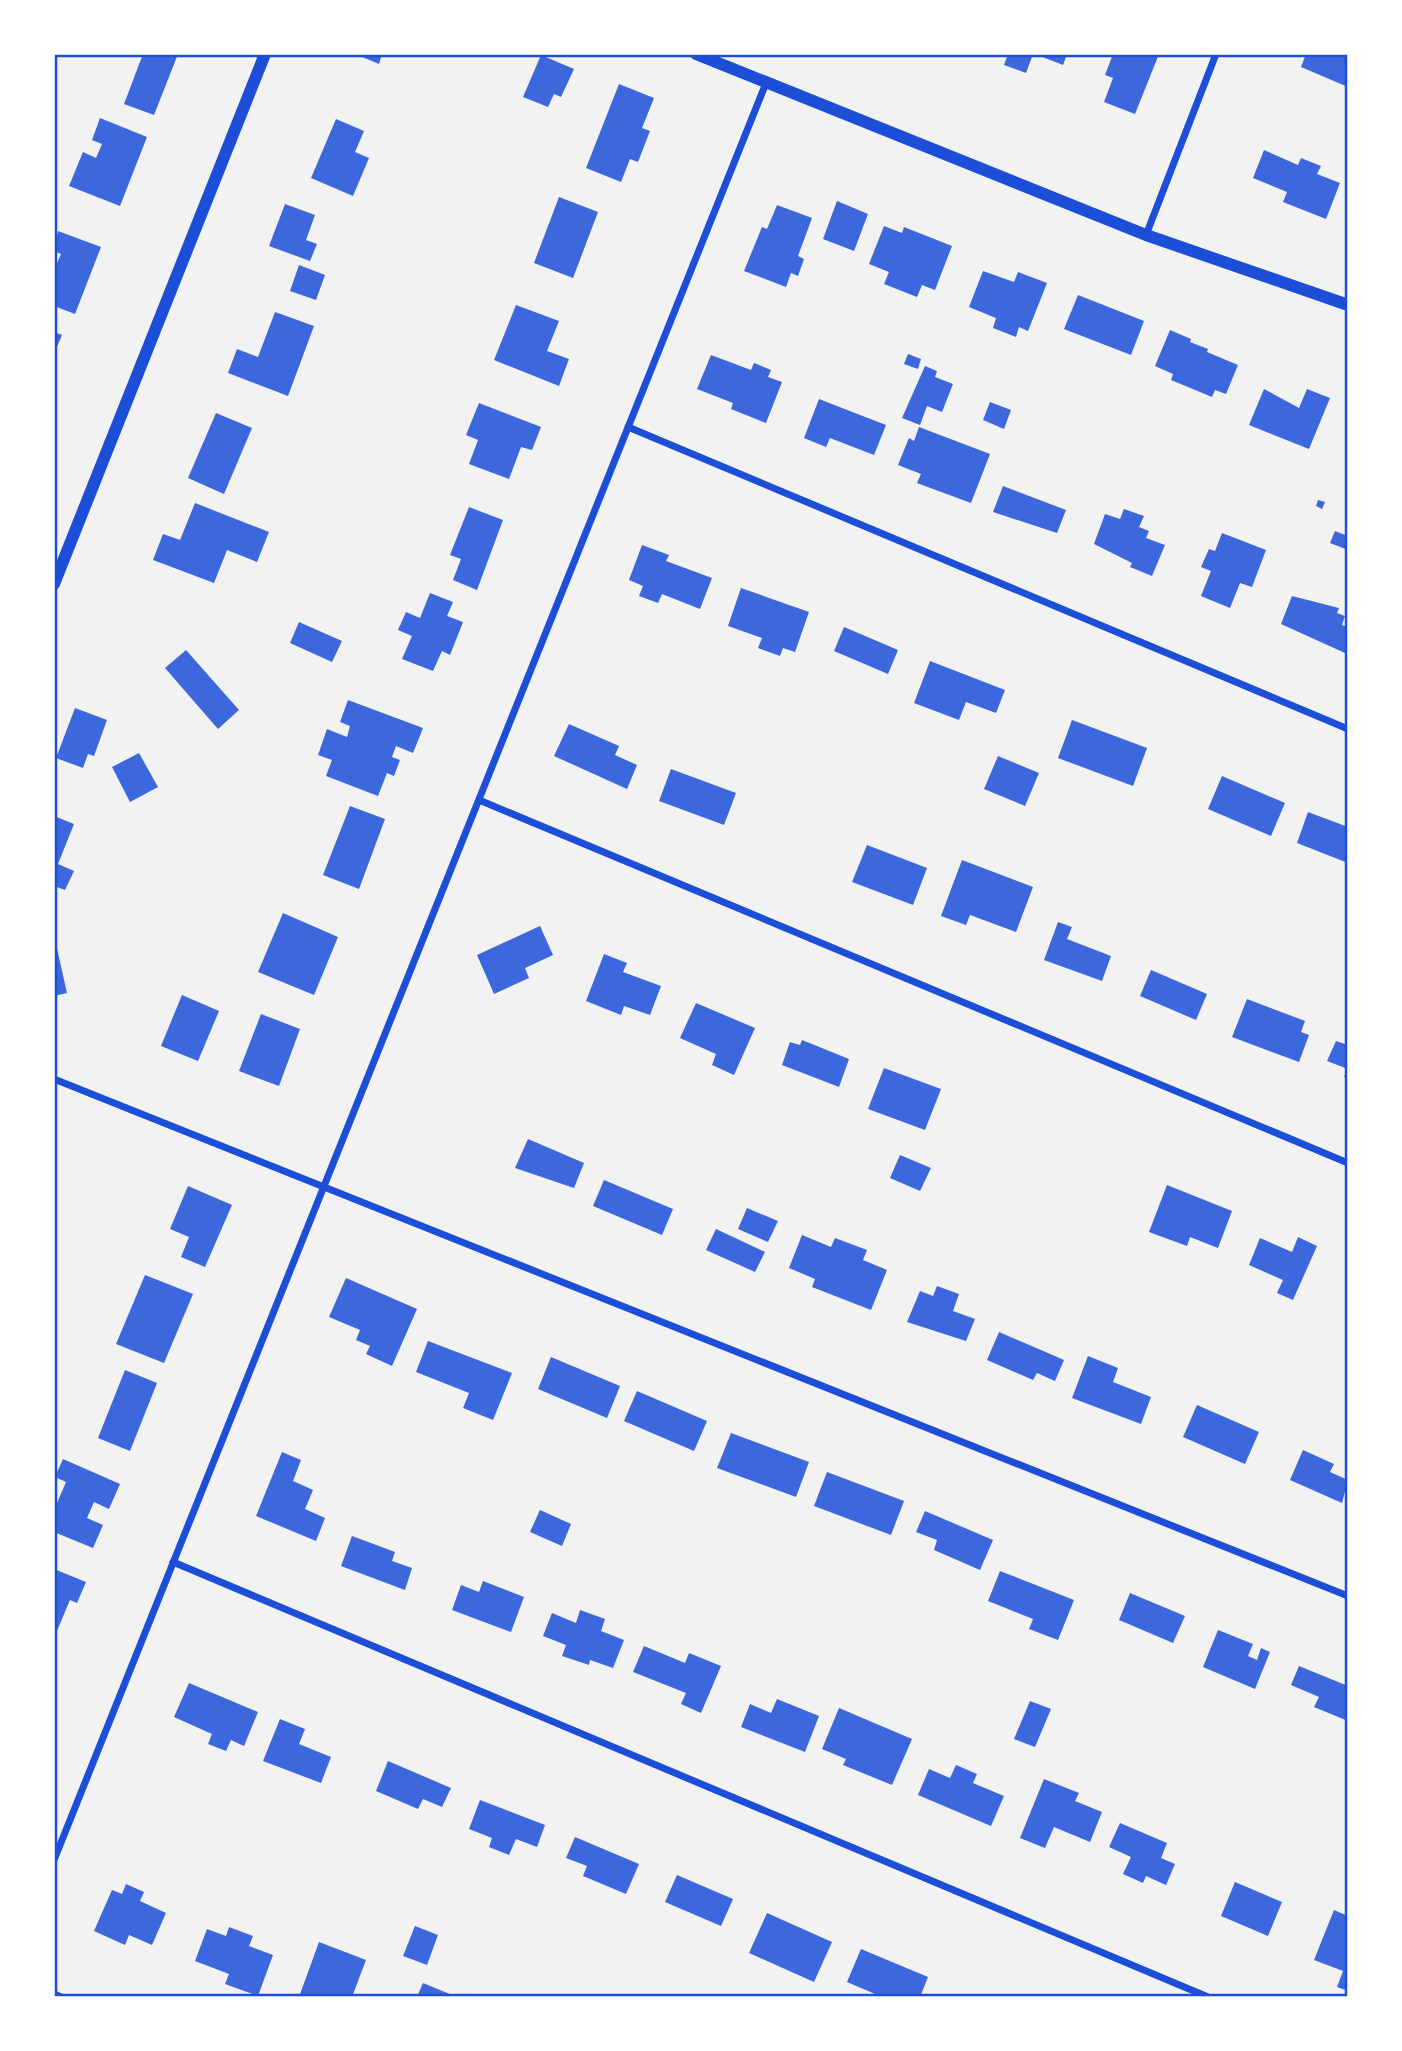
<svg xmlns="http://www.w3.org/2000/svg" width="1402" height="2051" font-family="'Libre Baskerville',serif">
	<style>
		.building { fill: #3d67dc }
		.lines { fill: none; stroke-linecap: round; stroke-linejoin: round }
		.minor { stroke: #1d4ed8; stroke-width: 7 }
		.tertiary { stroke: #1d4ed8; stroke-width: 12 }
		.neatline { fill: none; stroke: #1d4ed8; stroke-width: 2.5 }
	</style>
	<rect width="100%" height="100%" fill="#f2f2f2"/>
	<g class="building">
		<path d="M143,54H178L154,115L124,104Z"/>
		<path d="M355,54H382L379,64Z"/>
		<path d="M1008,54H1033L1026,73L1004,65Z"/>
		<path d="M1035,54H1067L1063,65Z"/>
		<path d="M1113,54H1159L1135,114L1104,102L1113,78L1105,75Z"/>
		<path d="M1306,54H1348V87L1301,67Z"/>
		<path d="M541,55L574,69L561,97L554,94L548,107L523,97Z"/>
		<path d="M619,84L654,98L642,128L650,131L638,162L630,159L621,182L586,168Z"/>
		<path d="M100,118L147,137L120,206L69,186L83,152L96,158L102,144L92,140Z"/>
		<path d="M336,119L364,131L355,152L369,158L353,196L311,178Z"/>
		<path d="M1264,150L1298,165L1301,158L1321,166L1317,174L1340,183L1326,219L1283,202L1287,192L1253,178Z"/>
		<path d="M559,197L598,212L573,278L534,263Z"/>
		<path d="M837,201L868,214L854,251L823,239Z"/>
		<path d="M285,204L315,215L306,240L317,244L310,261L269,246Z"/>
		<path d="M777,205L812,218L798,256L804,259L798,276L791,273L786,287L744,271L762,227L767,229Z"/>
		<path d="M884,226L902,233L904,227L952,246L935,290L922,285L917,297L884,284L889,272L869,264Z"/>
		<path d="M58,231L101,247L75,314L54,306V270L61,254L54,251Z"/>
		<path d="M299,265L325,275L316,300L290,291Z"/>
		<path d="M983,271L1014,282L1018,272L1047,283L1028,331L1019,327L1016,337L993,328L996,318L969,307Z"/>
		<path d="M1078,295L1144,321L1131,355L1064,329Z"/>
		<path d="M516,305L559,321L547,351L569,359L559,386L494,360Z"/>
		<path d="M275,312L314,326L288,396L228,373L237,349L258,357Z"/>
		<path d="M1170,330L1191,339L1190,342L1208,349L1207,352L1238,365L1226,394L1215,390L1212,397L1171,380L1173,374L1155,366Z"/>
		<path d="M54,332L62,335L54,354Z"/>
		<path d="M908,354L921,359L918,369L904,364Z"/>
		<path d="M711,355L751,370L754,363L771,370L768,377L782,382L766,423L731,409L733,403L697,389Z"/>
		<path d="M925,366L937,371L935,377L953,384L942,412L927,406L920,425L902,418Z"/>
		<path d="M1264,389L1299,408L1307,389L1330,398L1309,449L1249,425Z"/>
		<path d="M819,399L886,425L874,455L830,438L826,447L804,438Z"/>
		<path d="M990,402L1011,410L1004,429L983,420Z"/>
		<path d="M479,403L541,427L532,450L521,447L509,479L469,464L478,440L466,435Z"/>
		<path d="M216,413L252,428L224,494L188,478Z"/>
		<path d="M919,427L990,454L971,503L917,483L921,474L898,465L909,438L914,441Z"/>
		<path d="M1003,486L1066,510L1057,533L993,512Z"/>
		<path d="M1318,500L1325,502L1322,509L1316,506Z"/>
		<path d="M195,503L269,532L257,562L227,550L214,583L153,560L163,534L180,540Z"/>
		<path d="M469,507L503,520L477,590L453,580L461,559L450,555Z"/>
		<path d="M1124,509L1144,516L1139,527L1149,531L1146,538L1165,545L1152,576L1130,567L1132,563L1094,544L1105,514L1120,519Z"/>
		<path d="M1335,531L1348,536V550L1330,543Z"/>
		<path d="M1222,533L1266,550L1252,587L1240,583L1230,608L1201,596L1211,571L1201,567L1209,549L1215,551Z"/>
		<path d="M642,545L669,555L666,561L712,578L700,609L662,594L658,603L639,596L643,586L629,580Z"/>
		<path d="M741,588L809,612L795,652L783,648L780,656L758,648L762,638L728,626Z"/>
		<path d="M430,593L453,602L447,616L463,622L450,655L442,651L433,671L402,659L412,636L398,630L406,612L420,618Z"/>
		<path d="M1292,596L1339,608L1337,613L1345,616L1342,625L1348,627L1345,653L1281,624Z"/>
		<path d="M299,622L342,641L332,662L290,643Z"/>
		<path d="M844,627L898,650L888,674L834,651Z"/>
		<path d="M186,650L239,710L218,729L165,668Z"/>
		<path d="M930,661L1005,690L996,713L966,702L959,720L914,703Z"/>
		<path d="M348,700L423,728L413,753L396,746L392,757L400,760L394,776L387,773L378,796L326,776L332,760L318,755L327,729L347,737L350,726L340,722Z"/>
		<path d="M75,708L107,720L94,756L88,754L83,768L56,758Z"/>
		<path d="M1072,720L1147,748L1133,786L1058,758Z"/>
		<path d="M569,724L619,746L615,755L637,765L627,789L554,756Z"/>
		<path d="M139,753L158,787L130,802L112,767Z"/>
		<path d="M998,756L1039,773L1025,806L984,789Z"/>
		<path d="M671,769L736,793L724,825L659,801Z"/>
		<path d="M1222,776L1285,803L1271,836L1208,809Z"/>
		<path d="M350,806L385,819L359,889L323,875Z"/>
		<path d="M1308,812L1348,827V863L1297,843Z"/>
		<path d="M54,816L74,824L58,864L74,871L65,890L54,886Z"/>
		<path d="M867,845L927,868L913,905L852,882Z"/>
		<path d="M962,860L1033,887L1016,932L970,915L966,925L941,916Z"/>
		<path d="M283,913L338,937L314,995L258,972Z"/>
		<path d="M1058,922L1072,927L1067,939L1111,956L1102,981L1044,960Z"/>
		<path d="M540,926L553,955L525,968L529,978L494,994L477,955Z"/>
		<path d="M54,935L67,993L54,996Z"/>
		<path d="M604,954L627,963L623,972L661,986L650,1015L624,1006L621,1015L586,1001Z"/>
		<path d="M1151,970L1207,994L1196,1020L1140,996Z"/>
		<path d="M182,995L219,1011L198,1061L161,1046Z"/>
		<path d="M1247,999L1305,1021L1301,1032L1309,1035L1299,1062L1232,1037Z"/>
		<path d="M696,1003L755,1028L734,1075L712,1065L716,1054L680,1038Z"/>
		<path d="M261,1014L300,1029L279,1086L239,1071Z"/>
		<path d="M802,1040L849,1059L839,1087L782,1065L790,1042L800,1045Z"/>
		<path d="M1336,1041L1348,1045V1078L1344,1077L1348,1069L1327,1061Z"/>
		<path d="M884,1068L941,1089L925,1130L868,1109Z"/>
		<path d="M528,1139L584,1163L574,1188L515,1168Z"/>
		<path d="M900,1155L931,1168L920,1191L890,1178Z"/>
		<path d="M604,1180L673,1209L662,1235L593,1206Z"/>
		<path d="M1167,1185L1232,1211L1218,1248L1190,1237L1187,1246L1149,1232Z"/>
		<path d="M188,1186L232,1205L205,1267L181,1257L189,1237L170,1229Z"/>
		<path d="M747,1208L778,1221L768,1242L738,1229Z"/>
		<path d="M716,1229L765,1252L755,1272L706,1250Z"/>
		<path d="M802,1235L831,1247L835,1238L867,1250L863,1260L887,1270L871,1310L812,1287L815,1279L789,1268Z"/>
		<path d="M1298,1237L1317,1246L1293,1300L1277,1293L1283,1280L1249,1265L1260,1238L1292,1252Z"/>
		<path d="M145,1275L193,1294L164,1363L116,1344Z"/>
		<path d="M346,1278L417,1309L392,1366L366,1354L370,1346L356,1340L360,1330L329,1317Z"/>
		<path d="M937,1286L959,1294L953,1311L975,1319L966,1341L907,1322L920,1291L933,1296Z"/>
		<path d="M999,1332L1064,1360L1055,1381L1037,1373L1033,1380L987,1360Z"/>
		<path d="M428,1341L512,1373L493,1420L463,1408L469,1393L416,1372Z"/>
		<path d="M1088,1356L1118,1368L1113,1382L1151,1397L1141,1424L1072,1398Z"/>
		<path d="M551,1357L620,1386L607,1418L538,1389Z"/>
		<path d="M125,1370L157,1383L130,1451L98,1438Z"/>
		<path d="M637,1391L707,1421L694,1451L624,1421Z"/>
		<path d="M1197,1405L1259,1432L1245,1464L1183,1437Z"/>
		<path d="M731,1433L809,1462L796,1497L717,1468Z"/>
		<path d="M1303,1450L1334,1464L1330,1472L1348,1480L1342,1503L1290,1480Z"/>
		<path d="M282,1452L301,1460L293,1481L313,1490L305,1509L325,1518L316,1541L256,1516Z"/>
		<path d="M63,1459L120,1484L109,1509L94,1502L87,1518L103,1525L93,1548L54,1532V1510L66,1482L55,1477Z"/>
		<path d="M827,1472L904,1501L891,1535L814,1506Z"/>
		<path d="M540,1510L571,1524L562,1546L530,1532Z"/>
		<path d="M925,1511L993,1540L980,1570L934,1550L937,1540L916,1532Z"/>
		<path d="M352,1536L395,1552L392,1561L412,1568L405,1590L341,1566Z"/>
		<path d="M54,1569L86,1582L77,1603L70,1600L54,1638Z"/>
		<path d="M1000,1571L1074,1600L1058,1640L1029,1629L1033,1619L988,1601Z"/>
		<path d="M483,1581L524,1597L511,1632L452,1610L461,1585L479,1592Z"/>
		<path d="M1130,1593L1185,1616L1173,1643L1119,1620Z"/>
		<path d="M580,1610L605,1619L601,1631L624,1640L613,1668L590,1660L589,1665L562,1656L566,1645L543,1636L552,1613L576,1623Z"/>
		<path d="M1218,1630L1253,1644L1248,1656L1257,1660L1261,1648L1270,1652L1255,1689L1203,1667Z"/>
		<path d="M644,1646L685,1663L689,1653L721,1666L701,1713L681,1704L686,1693L633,1672Z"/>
		<path d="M1299,1666L1348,1686V1721L1314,1707L1319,1697L1291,1685Z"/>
		<path d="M189,1683L258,1712L244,1746L231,1740L226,1751L208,1744L212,1734L174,1717Z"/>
		<path d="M777,1699L819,1716L805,1752L741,1727L750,1704L771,1713Z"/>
		<path d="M1030,1701L1051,1709L1035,1747L1014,1739Z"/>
		<path d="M839,1708L912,1739L892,1785L843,1765L846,1759L822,1749Z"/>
		<path d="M280,1719L305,1729L299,1744L331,1757L321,1783L263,1761Z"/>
		<path d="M388,1761L451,1788L442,1807L423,1799L418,1809L376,1791Z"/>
		<path d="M956,1765L977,1774L973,1783L1004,1796L991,1826L918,1795L929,1769L950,1778Z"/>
		<path d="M1044,1779L1079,1793L1075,1801L1102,1812L1090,1842L1054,1827L1045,1848L1020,1838Z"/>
		<path d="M480,1800L545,1825L537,1847L516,1839L509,1855L489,1847L492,1838L469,1829Z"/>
		<path d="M1120,1823L1167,1843L1161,1858L1175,1864L1166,1885L1146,1876L1143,1883L1123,1874L1131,1857L1109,1847Z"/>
		<path d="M575,1837L639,1864L626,1894L583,1876L587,1866L566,1858Z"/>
		<path d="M677,1875L733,1899L721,1926L665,1902Z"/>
		<path d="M1235,1882L1282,1902L1268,1936L1221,1916Z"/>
		<path d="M126,1884L144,1892L140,1901L166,1913L152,1945L129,1935L125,1945L94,1931L112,1890L122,1894Z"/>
		<path d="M1334,1910L1348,1916V1991L1337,1987L1343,1971L1314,1960Z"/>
		<path d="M767,1913L832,1942L814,1982L749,1953Z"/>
		<path d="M415,1926L438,1935L427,1965L403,1956Z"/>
		<path d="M229,1927L253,1936L249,1946L273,1955L258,1996L225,1984L229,1974L195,1961L207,1929L226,1936Z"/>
		<path d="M319,1942L366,1960L352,1997H299Z"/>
		<path d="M861,1949L928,1977L920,1997H882L847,1982Z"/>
		<path d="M423,1983L457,1997H417Z"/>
	</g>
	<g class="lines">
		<g class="minor">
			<path d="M1146,235L1216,54"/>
			<path d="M628,427L1348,729"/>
			<path d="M479,800L1348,1163"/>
			<path d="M54,1079L1348,1596"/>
			<path d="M173,1562L1208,1997"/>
			<path d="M54,1860L766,83"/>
			<path d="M54,1994L61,1997"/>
		</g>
		<g class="tertiary">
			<path d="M696,54L1146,235L1348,305"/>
			<path d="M54,584L265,54"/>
		</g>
	</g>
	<rect width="1402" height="2051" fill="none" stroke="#ffffff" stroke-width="112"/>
	<rect x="56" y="56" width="1290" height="1939" class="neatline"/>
</svg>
